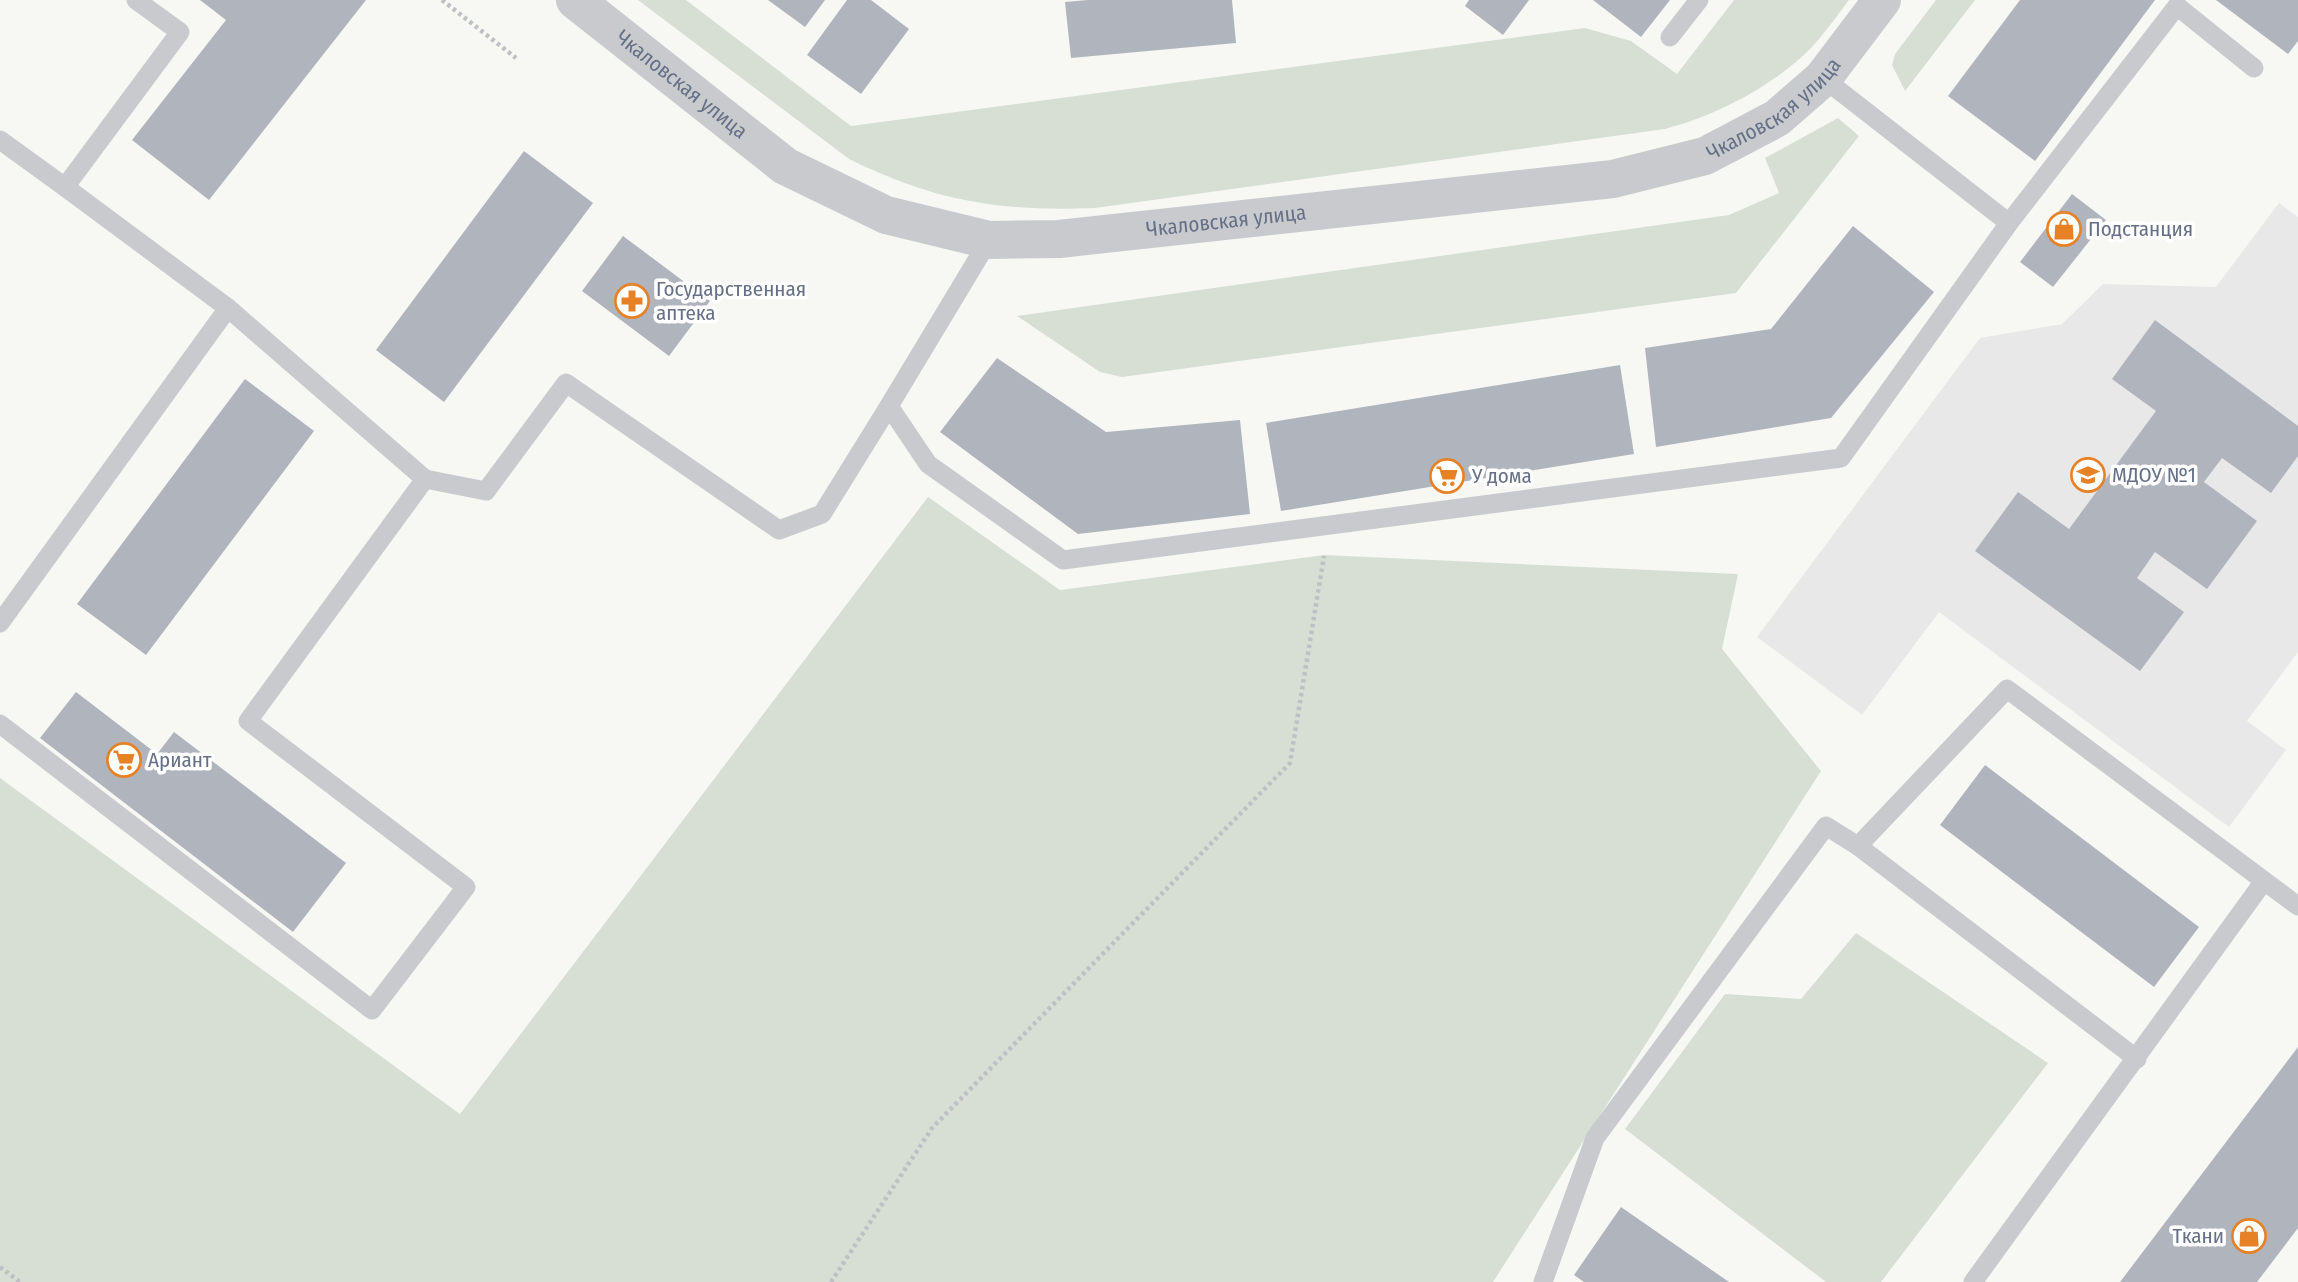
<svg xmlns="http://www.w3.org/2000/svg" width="2298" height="1282" font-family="'Fira Sans Condensed',sans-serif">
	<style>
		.built { fill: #e8e8e8 }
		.green { fill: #d7dfd5 }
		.building { fill: #b0b4bd }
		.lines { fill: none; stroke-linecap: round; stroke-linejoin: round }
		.path { stroke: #bfc0c3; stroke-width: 4.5; stroke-dasharray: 3.5 3.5; stroke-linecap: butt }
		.service { stroke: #c8cace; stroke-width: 19 }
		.tertiary { stroke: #c8cace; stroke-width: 38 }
		.labels { text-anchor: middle; stroke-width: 7; stroke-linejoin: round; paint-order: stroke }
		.street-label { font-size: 21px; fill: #667086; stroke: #fff }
		.poi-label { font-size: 21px; fill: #667086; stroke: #fff; text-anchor: start }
	</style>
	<rect width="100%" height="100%" fill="#f7f8f4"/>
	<path class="built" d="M2279,203L2298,217V652L2247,721L2286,750L2229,827L1939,612L1862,715L1757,637L1980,338L2062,324L2103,284L2216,287Z"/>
	<g class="green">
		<path d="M638,0H686L851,126L1585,28L1631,41L1677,74L1734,0H1849C1836,17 1823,36 1808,51C1771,87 1715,116 1665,129L1095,208C1000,212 935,201 849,159Z"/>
		<path d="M1936,0H1975L1905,91L1892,65L1895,54Z"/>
		<path d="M1838,118L1859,136L1736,293L1122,377L1100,372L1017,316L1729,215L1779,193L1765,158Z"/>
		<path d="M928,497L1060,590L1324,555L1738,574L1722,649L1821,771L1493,1282H0V778L460,1114Z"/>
		<path d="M1856,933L2048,1063L1881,1282H1826L1625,1129L1725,994L1801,999Z"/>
	</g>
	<g class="building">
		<path d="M200,0H366L209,200L132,140L226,20Z"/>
		<path d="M768,0H825L805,27Z"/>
		<path d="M847,0H871L909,29L861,94L807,55Z"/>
		<path d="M1088,0H1232L1236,43L1071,58L1065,2Z"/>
		<path d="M1469,0H1529L1503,35L1465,6Z"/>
		<path d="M1593,0H1670L1641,37Z"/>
		<path d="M2020,0H2155L2035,161L1948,96Z"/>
		<path d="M2216,0H2298V41L2288,54Z"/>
		<path d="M524,151L593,203L444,402L376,350Z"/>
		<path d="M2072,194L2106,220L2053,287L2020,262Z"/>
		<path d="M1853,226L1934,292L1831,418L1656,447L1645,348L1771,329Z"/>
		<path d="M623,236L710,301L669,356L582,291Z"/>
		<path d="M2155,320L2298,426V456L2271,493L2222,458L2204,482L2257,521L2207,589L2155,552L2137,578L2184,612L2140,671L1975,551L2018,492L2069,529L2156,411L2112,379Z"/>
		<path d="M997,358L1106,432L1240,420L1250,514L1078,534L940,432Z"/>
		<path d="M1620,365L1634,454L1281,511L1266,423Z"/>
		<path d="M245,379L314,431L146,655L77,604Z"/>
		<path d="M76,692L157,754L174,732L346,863L293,932L40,738Z"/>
		<path d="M1985,765L2199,927L2154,987L1940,825Z"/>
		<path d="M2298,1047V1228L2257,1282H2120Z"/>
		<path d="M1621,1207L1729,1282H1584L1574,1275Z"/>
	</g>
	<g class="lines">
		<g class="path">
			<path d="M442,0L516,58"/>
			<path d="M0,1267L20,1282"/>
			<path d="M831,1282L932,1128L1290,763L1324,556"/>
		</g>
		<g class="service">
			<path d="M136,0L180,32L65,187L228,308"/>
			<path d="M1670,37L1699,0"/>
			<path d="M0,140L65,187"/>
			<path d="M2009,223L2177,6L2254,68"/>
			<path d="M989,240L889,406L928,464L1063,560L1841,458L2009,223L1823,78"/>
			<path d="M0,623L228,308L425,479"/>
			<path d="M0,724L372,1010L466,887L248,721L425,479L486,491L566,383L779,530L822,514L889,406"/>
			<path d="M1858,846L2007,689L2298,906"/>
			<path d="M1543,1282L1595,1138L1826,826L1858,846L2137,1059"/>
			<path d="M1973,1282L2264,881"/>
		</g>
		<path class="tertiary" id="s1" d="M575,0L785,166L886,215L989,240L1059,239L1613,179L1705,156L1777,118L1823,78L1882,0"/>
	</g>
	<defs>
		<g id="shop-ring" transform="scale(1.75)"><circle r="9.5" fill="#fff" stroke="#e78125" stroke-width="1.5"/><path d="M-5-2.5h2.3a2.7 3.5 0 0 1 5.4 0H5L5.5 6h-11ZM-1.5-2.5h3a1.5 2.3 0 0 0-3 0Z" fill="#e78125"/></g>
		<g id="pharmacy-ring" transform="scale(1.75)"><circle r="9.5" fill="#fff" stroke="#e78125" stroke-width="1.5"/><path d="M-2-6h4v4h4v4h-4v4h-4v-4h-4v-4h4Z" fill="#e78125"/></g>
		<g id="school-ring" transform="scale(1.75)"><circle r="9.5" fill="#fff" stroke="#e78125" stroke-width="1.5"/><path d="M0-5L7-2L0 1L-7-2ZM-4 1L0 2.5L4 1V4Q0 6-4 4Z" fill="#e78125"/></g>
		<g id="supermarket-ring" transform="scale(1.75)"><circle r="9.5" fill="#fff" stroke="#e78125" stroke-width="1.5"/><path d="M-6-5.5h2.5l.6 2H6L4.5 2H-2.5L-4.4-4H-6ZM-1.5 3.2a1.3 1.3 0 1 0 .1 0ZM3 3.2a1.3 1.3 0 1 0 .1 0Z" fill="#e78125"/></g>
	</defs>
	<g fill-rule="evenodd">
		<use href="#shop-ring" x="2064" y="229"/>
		<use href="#pharmacy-ring" x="632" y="301"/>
		<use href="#school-ring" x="2088" y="475"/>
		<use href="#supermarket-ring" x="1447" y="476"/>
		<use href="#supermarket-ring" x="124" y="760"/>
		<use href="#shop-ring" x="2249" y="1236"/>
	</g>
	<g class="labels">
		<g class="street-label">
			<text dy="7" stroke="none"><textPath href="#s1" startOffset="136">Чкаловская улица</textPath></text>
			<text dy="7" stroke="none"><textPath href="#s1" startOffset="1292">Чкаловская улица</textPath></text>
			<text dy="7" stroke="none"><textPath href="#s1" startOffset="724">Чкаловская улица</textPath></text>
		</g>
		<g class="poi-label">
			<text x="2088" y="236">Подстанция</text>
			<text x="656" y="296">Государственная<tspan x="656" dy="24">аптека</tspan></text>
			<text x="2112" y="482">МДОУ №1</text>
			<text x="1472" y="483">У дома</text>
			<text x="148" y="767">Ариант</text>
			<text x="2224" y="1243" text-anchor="end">Ткани</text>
		</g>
	</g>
</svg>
